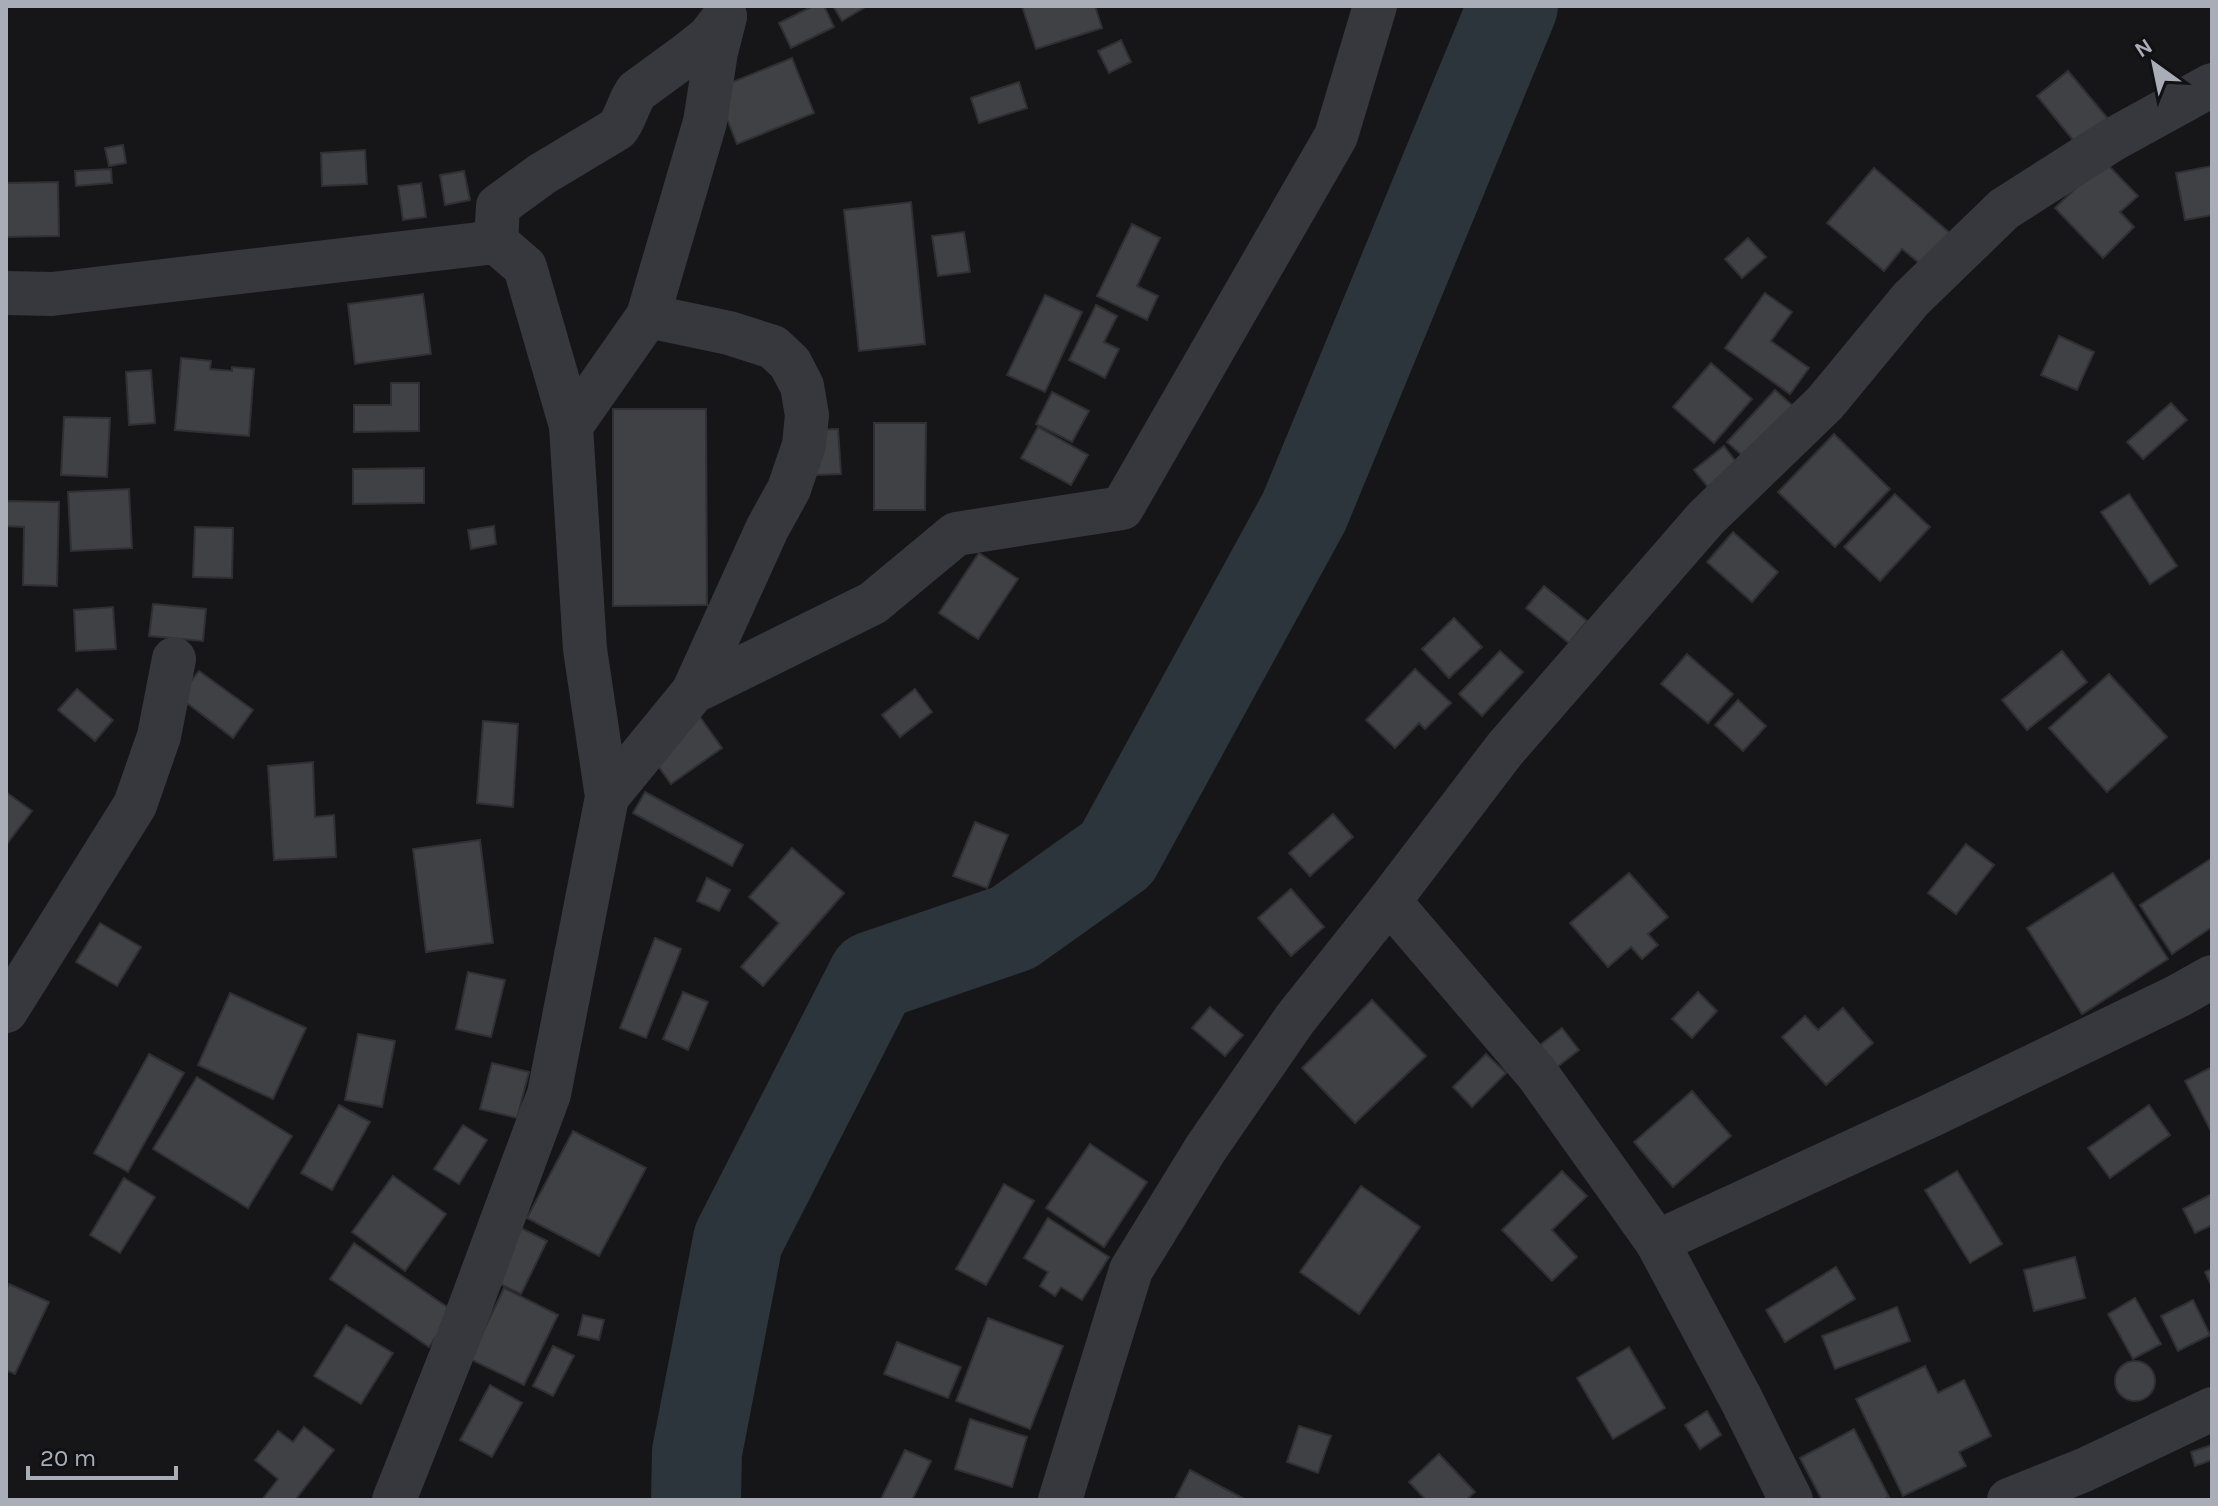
<svg xmlns="http://www.w3.org/2000/svg" width="2218" height="1506" font-family="Karla,sans-serif">
	<style>
		.lines { fill: none; stroke-linecap: round; stroke-linejoin: round }
		.river { stroke: #2c353c; stroke-width: 90 }
		.building { fill: #404145; stroke: #303034; stroke-width: 2 }
		.street { stroke: #37383d; stroke-width: 44 }
	</style>
	<rect width="100%" height="100%" fill="#161618"/>
	<g class="lines">
		<path class="river" d="M696,1500L697,1452L738,1240L873,976L1013,928L1117,854L1304,512L1513,6"/>
	</g>
	<g class="building">
		<path d="M813,6H824L834,27L791,48L779,23Z"/>
		<path d="M833,6H867L842,21Z"/>
		<path d="M1022,6H1095L1102,28L1036,49Z"/>
		<path d="M1121,40L1131,62L1109,73L1098,51Z"/>
		<path d="M792,58L814,113L737,144L715,89Z"/>
		<path d="M2068,71L2110,121L2078,146L2037,96Z"/>
		<path d="M1019,82L1027,108L979,123L971,98Z"/>
		<path d="M123,145L126,163L109,166L105,148Z"/>
		<path d="M365,150L367,184L322,186L321,153Z"/>
		<path d="M2104,161L2138,196L2120,212L2134,227L2103,258L2055,208Z"/>
		<path d="M2212,166V215L2185,220L2176,173Z"/>
		<path d="M1874,168L1950,233L1923,266L1902,249L1884,271L1827,223Z"/>
		<path d="M111,169L112,183L76,186L75,171Z"/>
		<path d="M464,171L470,200L445,205L440,175Z"/>
		<path d="M58,182L59,236L6,237V183Z"/>
		<path d="M421,183L426,217L403,220L398,186Z"/>
		<path d="M911,202L925,344L859,351L844,210Z"/>
		<path d="M1132,224L1160,238L1137,286L1158,296L1147,320L1097,296Z"/>
		<path d="M964,232L970,272L938,276L932,236Z"/>
		<path d="M1748,238L1766,257L1742,278L1725,259Z"/>
		<path d="M1765,293L1792,312L1771,341L1809,368L1790,394L1725,348Z"/>
		<path d="M423,294L431,354L355,364L348,304Z"/>
		<path d="M1045,295L1082,312L1045,392L1007,375Z"/>
		<path d="M1096,305L1117,316L1104,342L1119,349L1105,378L1069,360Z"/>
		<path d="M2059,336L2094,352L2077,390L2041,375Z"/>
		<path d="M181,358L211,361L210,369L232,371V367L254,369L249,436L175,430Z"/>
		<path d="M1711,363L1752,399L1714,443L1673,407Z"/>
		<path d="M151,370L155,423L129,425L126,372Z"/>
		<path d="M391,383H419V431L354,432V405H391Z"/>
		<path d="M1775,390L1793,406L1745,458L1727,442Z"/>
		<path d="M1052,392L1089,411L1072,442L1036,424Z"/>
		<path d="M2171,403L2187,420L2143,459L2127,442Z"/>
		<path d="M613,409H706L707,605L613,606Z"/>
		<path d="M64,417L110,418L107,477L61,475Z"/>
		<path d="M874,423H926L925,510H874Z"/>
		<path d="M1038,427L1088,455L1071,485L1021,458Z"/>
		<path d="M838,429L841,474L816,475L813,430Z"/>
		<path d="M1834,434L1890,489L1835,547L1778,492Z"/>
		<path d="M1724,446L1737,463L1708,487L1694,470Z"/>
		<path d="M424,468V503L353,504V469Z"/>
		<path d="M129,489L132,548L71,551L68,492Z"/>
		<path d="M1895,494L1930,527L1880,581L1844,547Z"/>
		<path d="M2129,494L2177,566L2150,584L2101,512Z"/>
		<path d="M6,501L59,502L57,586L23,585L24,527L6,526Z"/>
		<path d="M494,526L496,544L471,549L468,530Z"/>
		<path d="M195,527L233,528L232,578L193,577Z"/>
		<path d="M1733,532L1778,572L1752,602L1707,562Z"/>
		<path d="M979,553L1018,579L978,639L939,613Z"/>
		<path d="M1544,586L1587,621L1569,643L1526,608Z"/>
		<path d="M153,604L206,609L203,641L149,636Z"/>
		<path d="M113,607L116,649L76,651L74,610Z"/>
		<path d="M1454,618L1482,647L1449,678L1422,649Z"/>
		<path d="M1500,651L1523,672L1482,716L1459,694Z"/>
		<path d="M2062,651L2087,682L2027,730L2002,700Z"/>
		<path d="M1687,654L1733,694L1708,723L1661,684Z"/>
		<path d="M1415,669L1451,703L1425,729L1419,723L1395,748L1366,720Z"/>
		<path d="M199,671L253,710L233,738L179,697Z"/>
		<path d="M2109,674L2167,737L2107,792L2049,728Z"/>
		<path d="M77,689L113,720L95,741L58,710Z"/>
		<path d="M915,689L932,712L900,737L882,715Z"/>
		<path d="M1738,700L1766,726L1743,751L1715,725Z"/>
		<path d="M700,717L722,748L671,784L649,753Z"/>
		<path d="M483,721L518,724L513,807L477,803Z"/>
		<path d="M313,762L315,817L334,815L336,857L274,860L268,766Z"/>
		<path d="M6,792L32,811L6,845Z"/>
		<path d="M645,792L743,845L732,866L633,813Z"/>
		<path d="M1333,814L1353,837L1310,876L1289,853Z"/>
		<path d="M975,822L1008,835L987,888L953,876Z"/>
		<path d="M480,840L493,943L426,952L413,849Z"/>
		<path d="M1966,844L1994,865L1956,914L1928,893Z"/>
		<path d="M792,848L844,893L763,986L741,967L779,923L749,897Z"/>
		<path d="M2212,858V927L2172,954L2140,905Z"/>
		<path d="M1629,873L1668,917L1648,934L1658,945L1642,959L1631,947L1608,967L1570,923Z"/>
		<path d="M2113,873L2168,959L2082,1014L2027,928Z"/>
		<path d="M707,878L730,890L719,911L697,901Z"/>
		<path d="M1291,889L1324,927L1291,956L1258,918Z"/>
		<path d="M100,923L141,947L117,986L76,962Z"/>
		<path d="M655,938L681,949L646,1038L620,1028Z"/>
		<path d="M468,972L505,980L491,1037L456,1029Z"/>
		<path d="M683,992L708,1002L688,1050L663,1039Z"/>
		<path d="M1698,992L1717,1011L1692,1038L1672,1019Z"/>
		<path d="M230,993L306,1028L273,1099L198,1065Z"/>
		<path d="M1372,1000L1426,1056L1355,1123L1302,1068Z"/>
		<path d="M1210,1007L1243,1035L1225,1056L1192,1028Z"/>
		<path d="M1843,1008L1873,1043L1826,1085L1782,1037L1805,1016L1818,1030Z"/>
		<path d="M1562,1028L1579,1050L1557,1067L1540,1045Z"/>
		<path d="M358,1034L395,1041L382,1107L345,1100Z"/>
		<path d="M149,1054L184,1073L128,1172L94,1153Z"/>
		<path d="M1486,1054L1506,1073L1472,1107L1453,1087Z"/>
		<path d="M492,1063L529,1072L517,1118L480,1109Z"/>
		<path d="M2212,1067V1133L2185,1081Z"/>
		<path d="M197,1077L292,1136L248,1208L153,1149Z"/>
		<path d="M1692,1091L1731,1136L1673,1187L1634,1142Z"/>
		<path d="M339,1105L370,1122L332,1190L301,1173Z"/>
		<path d="M2149,1105L2170,1135L2110,1178L2088,1148Z"/>
		<path d="M463,1125L487,1140L459,1184L434,1169Z"/>
		<path d="M573,1131L646,1168L599,1256L527,1218Z"/>
		<path d="M1090,1144L1147,1182L1104,1247L1046,1208Z"/>
		<path d="M1562,1171L1587,1196L1552,1230L1577,1257L1552,1281L1502,1230Z"/>
		<path d="M1957,1171L2002,1244L1970,1263L1925,1190Z"/>
		<path d="M393,1176L446,1214L405,1271L352,1232Z"/>
		<path d="M124,1178L155,1197L120,1253L90,1235Z"/>
		<path d="M1004,1184L1034,1201L986,1285L956,1269Z"/>
		<path d="M1361,1186L1420,1227L1359,1314L1300,1272Z"/>
		<path d="M2212,1194V1225L2195,1233L2183,1209Z"/>
		<path d="M1048,1218L1109,1257L1082,1300L1061,1287L1055,1296L1040,1286L1048,1272L1024,1258Z"/>
		<path d="M519,1227L547,1241L521,1294L494,1281Z"/>
		<path d="M354,1243L453,1311L429,1347L330,1279Z"/>
		<path d="M2075,1257L2085,1298L2034,1311L2024,1270Z"/>
		<path d="M1836,1267L1855,1299L1785,1342L1766,1310Z"/>
		<path d="M2212,1269V1287L2205,1272Z"/>
		<path d="M9,1284L49,1302L15,1374L6,1370V1290Z"/>
		<path d="M504,1288L558,1315L524,1385L470,1359Z"/>
		<path d="M2135,1298L2161,1344L2133,1359L2108,1314Z"/>
		<path d="M2193,1300L2210,1335L2178,1351L2161,1316Z"/>
		<path d="M1897,1307L1910,1341L1835,1369L1822,1336Z"/>
		<path d="M583,1315L604,1320L599,1340L578,1335Z"/>
		<path d="M988,1318L1063,1346L1030,1429L956,1401Z"/>
		<path d="M346,1325L393,1353L361,1404L314,1376Z"/>
		<path d="M897,1342L961,1367L948,1398L884,1374Z"/>
		<path d="M553,1346L574,1356L553,1396L533,1386Z"/>
		<path d="M1629,1347L1665,1408L1613,1439L1577,1378Z"/>
		<circle cx="2135" cy="1381" r="20"/>
		<path d="M1925,1366L1938,1393L1964,1380L1991,1436L1959,1452L1966,1466L1903,1496L1856,1399Z"/>
		<path d="M490,1385L522,1403L492,1457L460,1440Z"/>
		<path d="M1707,1411L1721,1435L1700,1449L1685,1425Z"/>
		<path d="M970,1419L1027,1437L1012,1487L955,1469Z"/>
		<path d="M1299,1426L1331,1436L1318,1473L1287,1462Z"/>
		<path d="M304,1427L334,1450L295,1500H262L278,1479L255,1460L278,1431L293,1442Z"/>
		<path d="M1854,1429L1889,1497L1883,1500H1822L1800,1458Z"/>
		<path d="M2212,1445V1460L2195,1466L2191,1452Z"/>
		<path d="M905,1450L931,1461L912,1500H883L881,1499Z"/>
		<path d="M1439,1454L1475,1492L1466,1500H1426L1409,1482Z"/>
		<path d="M1190,1470L1246,1500H1182L1176,1497Z"/>
	</g>
	<g class="lines">
		<g class="street">
			<path d="M496,242L498,206L542,174L617,129C627,117 628,102 637,91L689,53L709,37L725,16"/>
			<path d="M6,293L52,294L496,242L525,267L571,426"/>
			<path d="M693,692L873,603L956,534L1122,508L1336,136L1375,6"/>
			<path d="M607,797L693,692L767,529L789,489L804,445L807,415L802,386L790,363L773,347L729,333L648,316"/>
			<path d="M1389,901L1538,1075L1657,1242L1741,1399L1791,1500"/>
			<path d="M6,1011L135,805L159,736L174,659"/>
			<path d="M1657,1242L1934,1114L2178,996L2212,977"/>
			<path d="M394,1500L461,1331L549,1094L607,797L585,649L571,426L648,316L705,122L716,52L725,17"/>
			<path d="M1060,1500L1131,1270L1206,1148L1295,1019L1389,901L1505,749L1706,518L1825,403L1911,299L2004,209L2112,140L2212,85"/>
			<path d="M2009,1500L2084,1470L2212,1409"/>
		</g>
	</g>
	<rect width="2218" height="1506" fill="none" stroke="#a8adb8" stroke-width="16"/>
	<g transform="translate(2154 64) rotate(327)" stroke="#111113" stroke-width="6" paint-order="stroke">
	<path d="M0-6L14 30L0 20L-14 30Z" fill="#a8adb8"/>
	<text y="-12" font-size="22" font-weight="bold" text-anchor="middle" fill="#a8adb8">N</text>
	</g>
	<path d="M28 1466v12h148v-12" fill="none" stroke="#a8adb8" stroke-width="4"/>
	<text x="40" y="1466" font-size="24" fill="#a8adb8" stroke="#111113" stroke-width="6" paint-order="stroke">20 m</text>
</svg>
